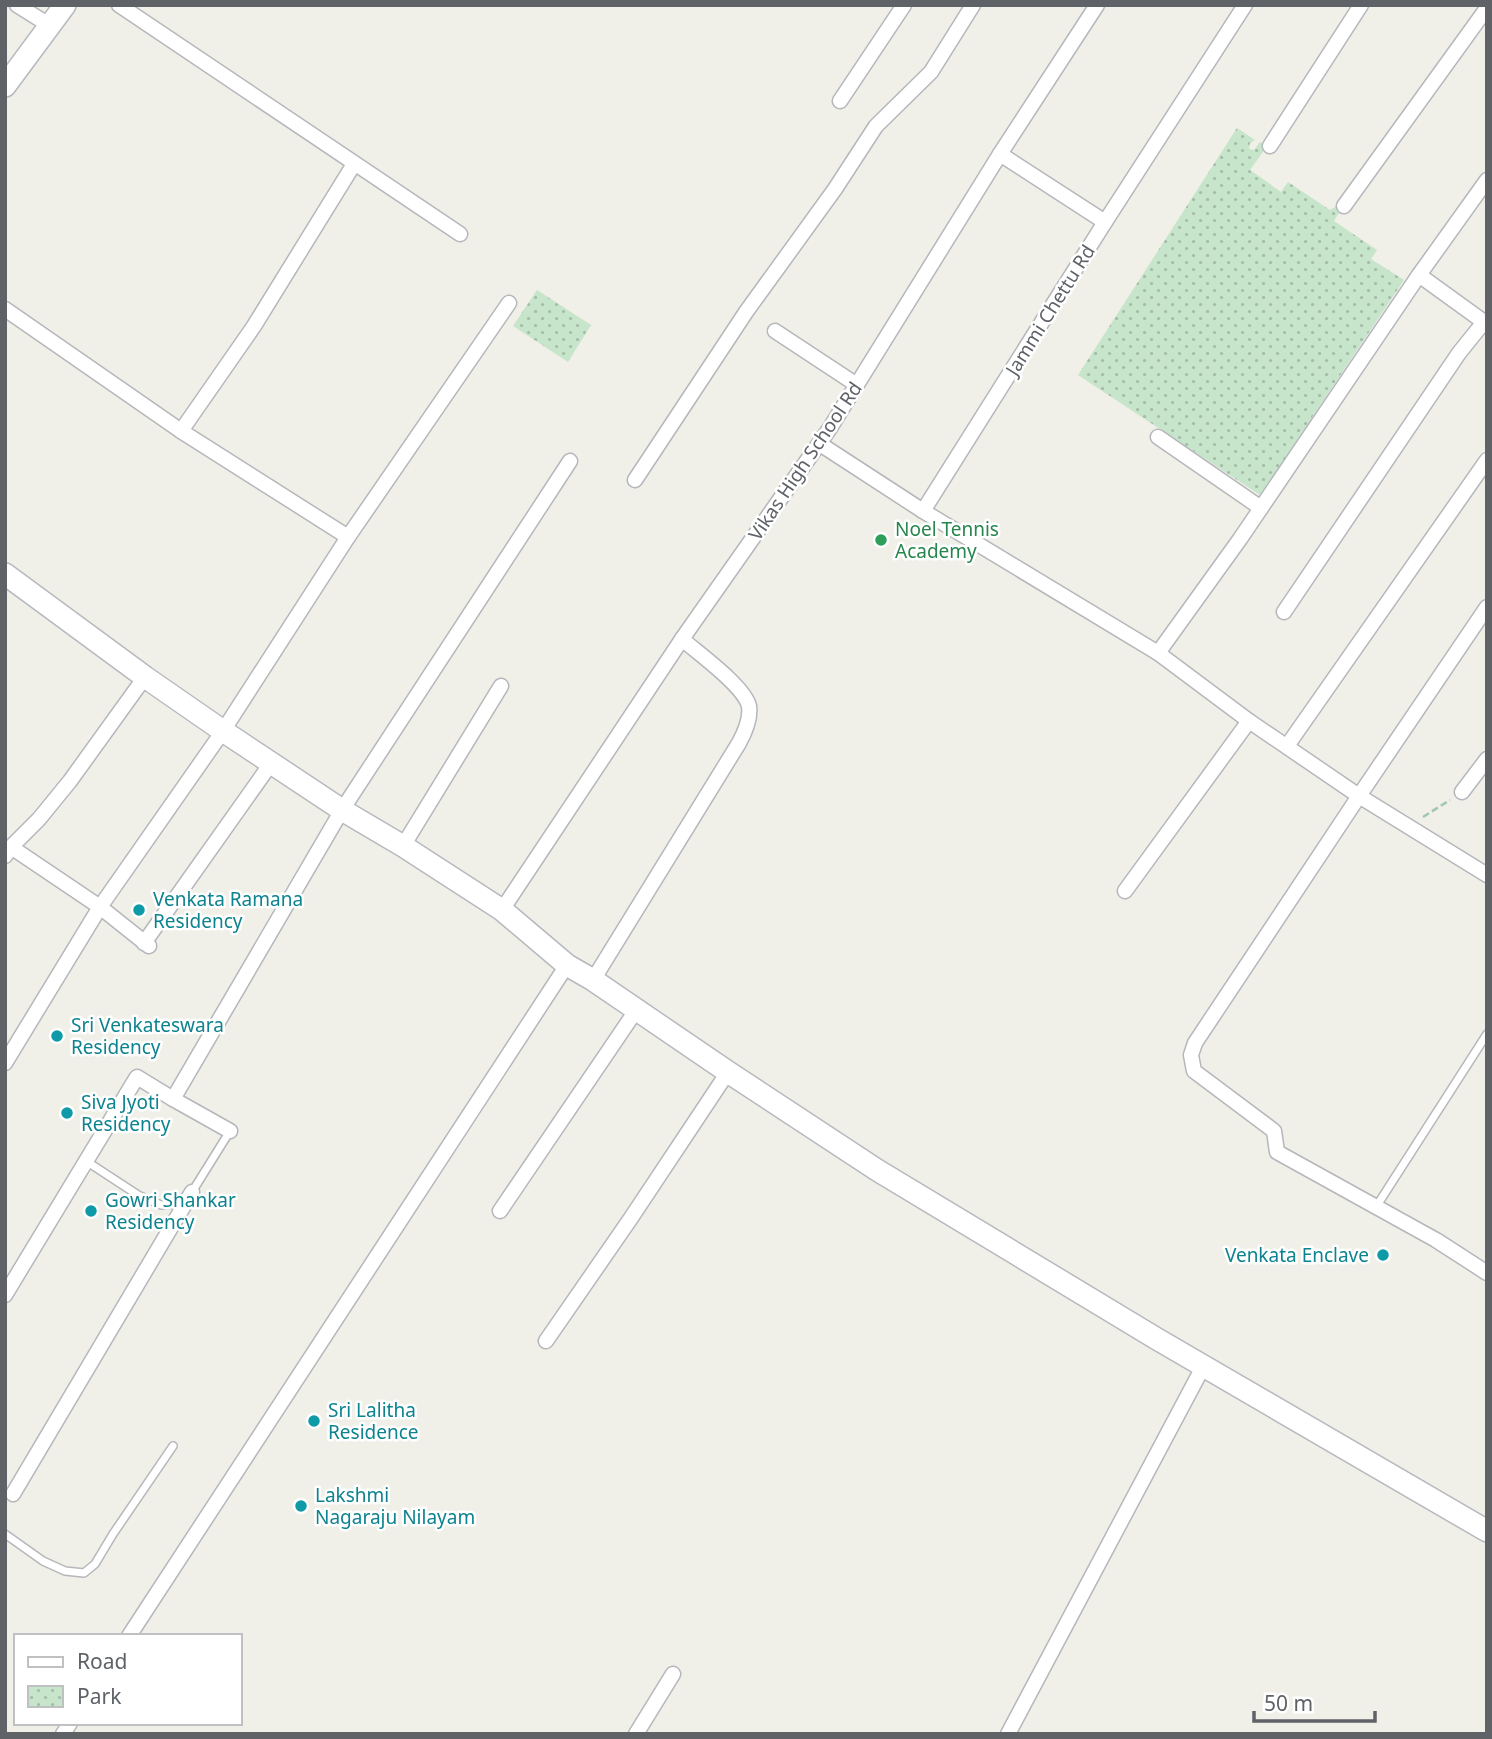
<svg xmlns="http://www.w3.org/2000/svg" width="1492" height="1739" font-family="'Noto Sans',sans-serif">
	<style>
		.park { fill: url(#park-dots) }
		.lines { fill: none; stroke-linecap: round; stroke-linejoin: round }
		.lane-casing { stroke: #b5b7bb; stroke-width: 10 }
		.street-casing { stroke: #b5b7bb; stroke-width: 17 }
		.secondary-casing { stroke: #b6b9be; stroke-width: 24 }
		.path { stroke: #a0c6b0; stroke-width: 2.5; stroke-dasharray: 7 3.5; stroke-linecap: butt }
		.lane { stroke: #fff; stroke-width: 7 }
		.street { stroke: #fff; stroke-width: 14 }
		.secondary { stroke: #fff; stroke-width: 21 }
		.leisure-dot { fill: #2e9e5b; stroke: #fff; stroke-width: 2.5 }
		.culture-dot { fill: #0f9aa8; stroke: #fff; stroke-width: 2.5 }
		.labels { text-anchor: middle; stroke-width: 5; stroke-linejoin: round; paint-order: stroke }
		.street-label { font-size: 19px; fill: #5f6267; stroke: #fff }
		.leisure-label { font-size: 19px; fill: #27864d; stroke: #fff; text-anchor: start }
		.culture-label { font-size: 19px; fill: #0d838f; stroke: #fff; text-anchor: start }
	</style>
	<defs>
		<pattern id="park-dots" width="8" height="8" patternUnits="userSpaceOnUse" patternTransform="scale(1.75)"><rect width="8" height="8" fill="#c7e5ca"/><path d="M2 2h.1M6 6h.1" fill="none" stroke="#a5bda8" stroke-width="1.8" stroke-linecap="round"/></pattern>
	</defs>
	<rect width="100%" height="100%" fill="#f0efe8"/>
	<g class="park">
		<path d="M1237,128L1255,140L1250,143L1249,149L1254,150L1260,142L1267,146L1250,170L1281,192L1288,182L1330,210L1335,207L1340,211L1334,221L1377,250L1371,259L1404,280L1260,495L1078,375Z"/>
		<path d="M537,290L591,325L568,362L513,326Z"/>
	</g>
	<g class="lines">
		<g class="lane-casing">
			<g id="lane">
				<path d="M86,1161L138,1195L161,1205L174,1204L192,1192L230,1131"/>
				<path d="M1376,1207L1487,1034"/>
				<path d="M5,1534L43,1561L65,1571L84,1573L95,1564L113,1534L173,1446"/>
			</g>
		</g>
		<g class="street-casing">
			<g id="street">
				<path d="M17,5L49,25"/>
				<path d="M119,5L460,234"/>
				<path d="M840,101L904,5"/>
				<path d="M1270,146L1361,5"/>
				<path d="M1000,154L1105,222"/>
				<path d="M1344,206L1487,8"/>
				<path d="M5,309L181,431L348,537"/>
				<path d="M775,331L857,385"/>
				<path d="M181,431L254,326L354,164"/>
				<path d="M1158,437L1261,508"/>
				<path d="M820,444L923,511L1105,222L1245,5"/>
				<path d="M635,480L746,312L835,189L876,126L931,72L973,5"/>
				<path d="M923,511L1158,653L1249,721"/>
				<path d="M1487,607L1359,796L1195,1043L1191,1055L1194,1071L1274,1131L1277,1152L1436,1240L1487,1273"/>
				<path d="M1284,612L1459,353L1484,322L1419,275"/>
				<path d="M1158,653L1240,539L1419,275L1487,180"/>
				<path d="M1287,746L1487,460"/>
				<path d="M1462,792L1487,759"/>
				<path d="M403,846L501,686"/>
				<path d="M11,847L100,907L149,946"/>
				<path d="M5,856L11,847L39,819L70,781L145,677"/>
				<path d="M1125,891L1249,721L1359,796L1487,875"/>
				<path d="M502,910L682,639L830,428L1000,154L1097,5"/>
				<path d="M144,943L272,762"/>
				<path d="M593,980L739,743C745,732 751,719 749,706C744,686 699,654 682,639"/>
				<path d="M5,1063L100,907L223,731L348,537L509,303"/>
				<path d="M173,1099L342,810L570,461"/>
				<path d="M500,1211L637,1009"/>
				<path d="M5,1295L137,1077L173,1099L230,1131"/>
				<path d="M546,1341L631,1218L728,1072"/>
				<path d="M13,1494L192,1192"/>
				<path d="M129,1636L567,965"/>
				<path d="M63,1734L70,1723"/>
				<path d="M636,1734L673,1674"/>
				<path d="M1008,1734L1203,1367"/>
			</g>
		</g>
		<g class="secondary-casing">
			<g id="secondary">
				<path d="M5,86L65,5"/>
				<path d="M5,574L145,677L223,731L342,810L403,846L502,910L567,965L593,980L728,1072L877,1170L1157,1339L1487,1531"/>
			</g>
		</g>
		<path class="path" d="M1423,817L1450,800"/>
		<use href="#lane" class="lane"/>
		<use href="#street" class="street"/>
		<use href="#secondary" class="secondary"/>
	</g>
	<circle class="leisure-dot" cx="881" cy="540" r="7"/>
	<g class="culture-dot">
		<circle cx="139" cy="910" r="7"/>
		<circle cx="57" cy="1036" r="7"/>
		<circle cx="67" cy="1113" r="7"/>
		<circle cx="91" cy="1211" r="7"/>
		<circle cx="1383" cy="1255" r="7"/>
		<circle cx="314" cy="1421" r="7"/>
		<circle cx="301" cy="1506" r="7"/>
	</g>
	<g class="labels">
		<g class="street-label">
			<text transform="translate(1050 310) rotate(-58)" y="7">Jammi Chettu Rd</text>
			<text transform="translate(805 461) rotate(-56)" y="7">Vikas High School Rd</text>
		</g>
		<g class="leisure-label">
			<text x="895" y="536">Noel Tennis<tspan x="895" dy="22">Academy</tspan></text>
		</g>
		<g class="culture-label">
			<text x="153" y="906">Venkata Ramana<tspan x="153" dy="22">Residency</tspan></text>
			<text x="71" y="1032">Sri Venkateswara<tspan x="71" dy="22">Residency</tspan></text>
			<text x="81" y="1109">Siva Jyoti<tspan x="81" dy="22">Residency</tspan></text>
			<text x="105" y="1207">Gowri Shankar<tspan x="105" dy="22">Residency</tspan></text>
			<text x="1369" y="1262" text-anchor="end">Venkata Enclave</text>
			<text x="328" y="1417">Sri Lalitha<tspan x="328" dy="22">Residence</tspan></text>
			<text x="315" y="1502">Lakshmi<tspan x="315" dy="22">Nagaraju Nilayam</tspan></text>
		</g>
	</g>
	<rect width="1492" height="1739" fill="none" stroke="#5f6267" stroke-width="14"/>
	<rect x="14" y="1634" width="228" height="91" fill="#ffffff" stroke="#bfc0c2" stroke-width="2"/>
	<rect x="28" y="1657" width="35" height="10" fill="#ffffff" stroke="#bfc0c2" stroke-width="2"/>
	<text x="77" y="1669" font-size="21" fill="#5f6267">Road</text>
	<rect x="28" y="1686" width="35" height="21" fill="url(#park-dots)" stroke="#bfc0c2" stroke-width="2"/>
	<text x="77" y="1704" font-size="21" fill="#5f6267">Park</text>
	<path d="M1254 1711v10h121v-10" fill="none" stroke="#5f6267" stroke-width="3.5"/>
	<text x="1264" y="1711" font-size="21" fill="#5f6267" stroke="#ffffff" stroke-width="5" paint-order="stroke">50 m</text>
</svg>
